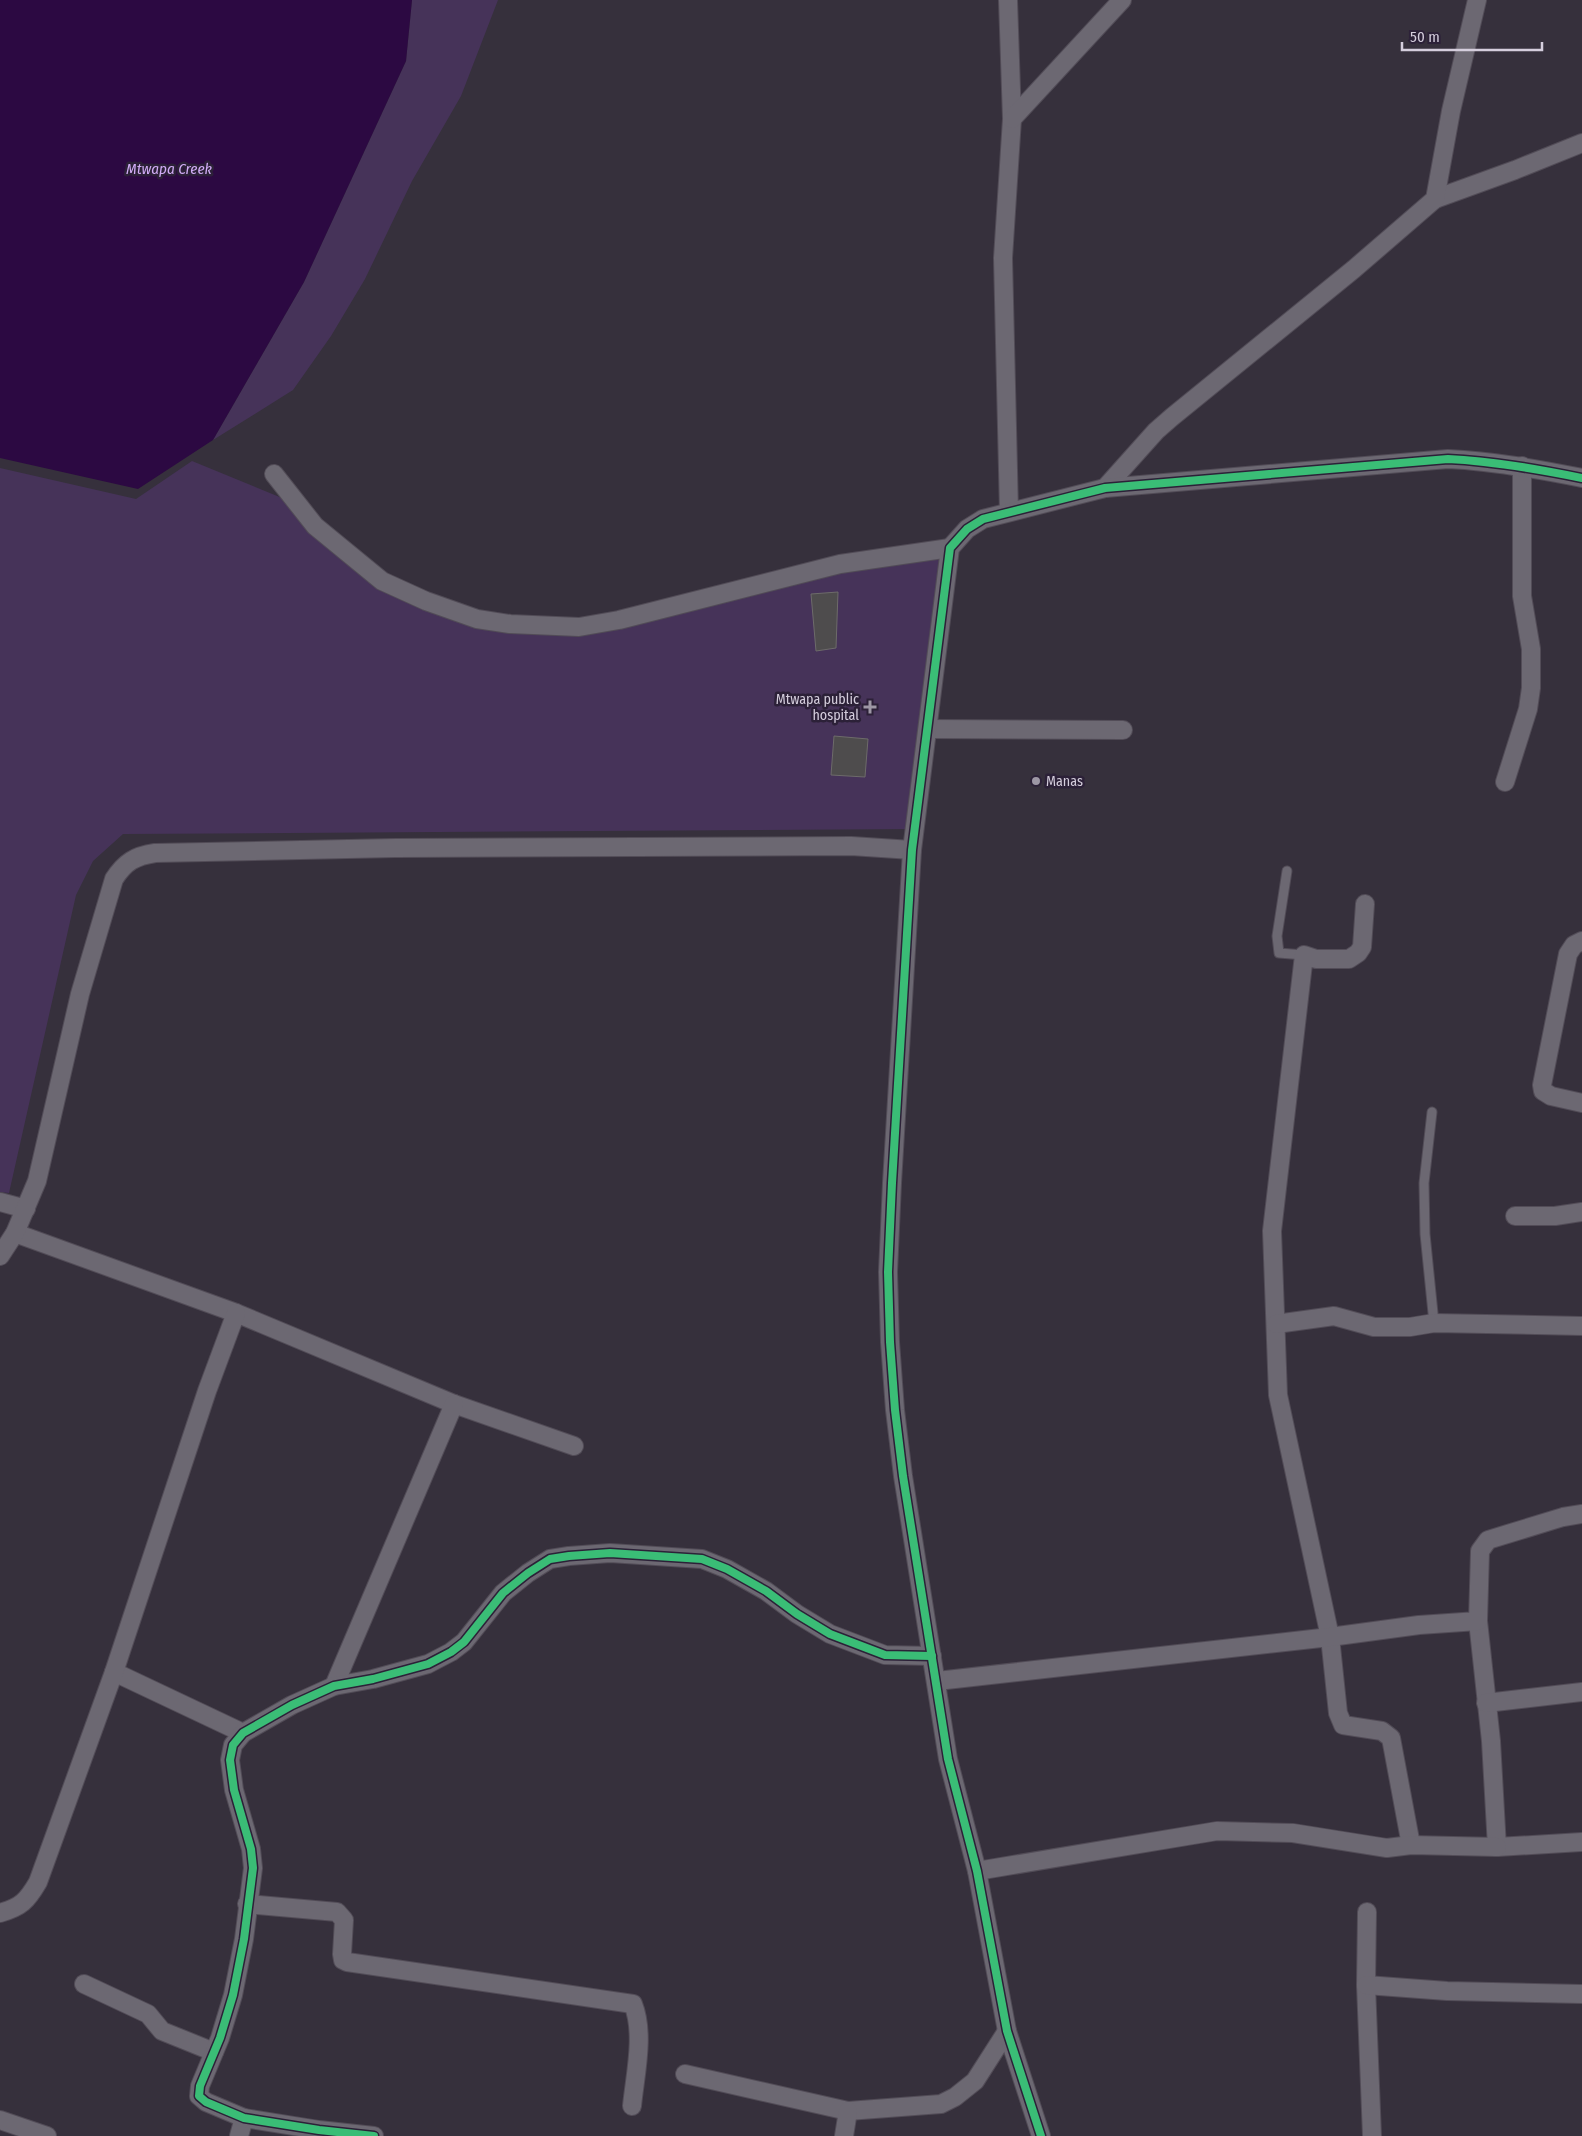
<svg xmlns="http://www.w3.org/2000/svg" width="1582" height="2136" font-family="'Fira Sans Condensed',sans-serif">
	<style>
		.green { fill: #463359 }
		.water { fill: #2c0942 }
		.building { fill: #4e4c4d; stroke: #6d6b6a }
		.lines { fill: none; stroke-linecap: round; stroke-linejoin: round }
		.service-casing { stroke: #524c57; stroke-width: 11 }
		.minor-casing { stroke: #524c57; stroke-width: 20 }
		.service { stroke: #6c6872; stroke-width: 9 }
		.minor { stroke: #6c6872; stroke-width: 18 }
		.cycleway-casing { stroke: #2c2138; stroke-width: 11 }
		.cycleway { stroke: #3abd76; stroke-width: 8 }
		.poi-dot { fill: #9d97a5; stroke: #2c2138; stroke-width: 2 }
		.labels { text-anchor: middle; stroke-width: 5; stroke-linejoin: round; paint-order: stroke }
		.poi-label { font-size: 14px; fill: #d5cedd; stroke: #2c2138; text-anchor: end }
		.water-label { font-size: 15px; font-style: italic; fill: #d2adf7; stroke: #2c2138 }
	</style>
	<rect width="100%" height="100%" fill="#36303c"/>
	<g class="green">
		<path d="M412,0H498L461,96L412,181L365,279L331,336L293,390L213,440L304,282L406,61Z"/>
		<path d="M192,461L282,498L343,558L516,632L940,553L916,829L123,834L93,861L76,895L9,1193L0,1192V468L136,499Z"/>
	</g>
	<path class="water" d="M0,0H412L406,61L304,282L213,440L138,489L0,458Z"/>
	<g class="building">
		<path d="M838,592L836,648L816,651L811,594Z"/>
		<path d="M834,736L868,739L865,777L831,775Z"/>
	</g>
	<g class="lines">
		<g class="service-casing">
			<g id="service">
				<path d="M1287,871L1277,936L1279,953L1304,955"/>
				<path d="M1432,1112L1424,1183L1425,1234L1434,1323"/>
			</g>
		</g>
		<g class="minor-casing">
			<g id="minor">
				<path d="M1008,0L1012,119L1003,258L1009,512"/>
				<path d="M1012,119L1122,0"/>
				<path d="M1435,199L1515,170L1582,143"/>
				<path d="M274,474L315,526L382,581L426,601L477,619L510,624L579,627L619,620L840,564L950,548"/>
				<path d="M1105,488L1156,431L1172,417L1354,269L1435,199L1451,111L1477,0"/>
				<path d="M928,729L1123,730"/>
				<path d="M1505,782L1528,709L1531,688V649L1522,596V466"/>
				<path d="M1365,904L1362,947L1358,953L1349,959H1316L1304,955L1272,1231L1278,1395L1330,1637L1338,1713L1343,1725L1382,1731L1391,1738L1411,1845"/>
				<path d="M1582,941L1574,945L1568,954L1542,1085L1543,1091L1551,1096L1582,1103"/>
				<path d="M0,1202L26,1209"/>
				<path d="M1515,1216H1555L1582,1212"/>
				<path d="M15,1233L236,1313L454,1404L574,1446"/>
				<path d="M0,1256L15,1233L37,1181L80,994L114,879C125,862 135,856 155,853L395,848L851,846L912,850"/>
				<path d="M1276,1324L1334,1316L1374,1327H1410L1434,1323L1582,1326"/>
				<path d="M1478,1621L1491,1741L1497,1847L1582,1842"/>
				<path d="M114,1672L243,1733"/>
				<path d="M937,1681L1330,1637L1419,1625L1478,1621L1480,1551L1488,1540L1563,1517L1582,1514"/>
				<path d="M334,1686L454,1404"/>
				<path d="M1486,1703L1582,1692"/>
				<path d="M977,1871L1217,1831L1293,1833L1387,1848L1411,1845L1497,1847"/>
				<path d="M247,1904L337,1912L344,1920L342,1954L343,1960L347,1962L633,2004C645,2034 635,2075 632,2106"/>
				<path d="M1367,1912L1366,1985L1372,2136"/>
				<path d="M0,1913C21,1907 27,1901 38,1882L114,1672L207,1391L236,1313"/>
				<path d="M84,1984L148,2014L162,2031L214,2052"/>
				<path d="M1366,1985L1447,1991L1582,1994"/>
				<path d="M685,2074L848,2111L941,2104L955,2097L975,2081L1007,2031"/>
				<path d="M0,2120L47,2136"/>
				<path d="M239,2136L244,2118"/>
				<path d="M374,2136L319,2130L244,2118L206,2102L199,2096L200,2086L220,2038L233,1995L244,1939L253,1868L251,1849L234,1790L230,1760L233,1745L243,1733L292,1705L334,1686L373,1679L428,1664L451,1652L464,1642L503,1593L528,1573L550,1559L569,1556L610,1553L702,1559L727,1569L766,1591L797,1614L830,1634L885,1655L932,1656"/>
				<path d="M844,2136L848,2111"/>
				<path d="M1041,2136L1007,2031L977,1871L948,1759L903,1476L895,1410L890,1342L888,1272L892,1183L912,850L950,548L967,529L983,519L1105,488L1448,459C1493,461 1537,469 1582,478"/>
			</g>
		</g>
		<use href="#service" class="service"/>
		<use href="#minor" class="minor"/>
		<g class="cycleway-casing">
			<g id="cycleway">
				<path d="M374,2136L319,2130L244,2118L206,2102L199,2096L200,2086L220,2038L233,1995L244,1939L253,1868L251,1849L234,1790L230,1760L233,1745L243,1733L292,1705L334,1686L373,1679L428,1664L451,1652L464,1642L503,1593L528,1573L550,1559L569,1556L610,1553L702,1559L727,1569L766,1591L797,1614L830,1634L885,1655L932,1656"/>
				<path d="M1041,2136L1007,2031L977,1871L948,1759L903,1476L895,1410L890,1342L888,1272L892,1183L912,850L950,548L967,529L983,519L1105,488L1448,459C1493,461 1537,469 1582,478"/>
			</g>
		</g>
		<use href="#cycleway" class="cycleway"/>
	</g>
	<g class="poi-dot">
		<path d="M867.5 699.5h5v5h5v5h-5v5h-5v-5h-5v-5h5z"/>
		<circle cx="1036" cy="781" r="5"/>
	</g>
	<g class="labels">
		<g class="poi-label">
			<text x="859" y="704">Mtwapa public<tspan x="859" dy="16">hospital</tspan></text>
			<text x="1046" y="786" text-anchor="start">Manas</text>
		</g>
		<g class="water-label">
			<text x="169" y="174">Mtwapa Creek</text>
		</g>
	</g>
	<path d="M1402 42v8h140v-8" fill="none" stroke="#d5cedd" stroke-width="2.5"/>
	<text x="1410" y="42" font-size="15" fill="#d5cedd" stroke="#2c2138" stroke-width="4" paint-order="stroke">50 m</text>
</svg>
